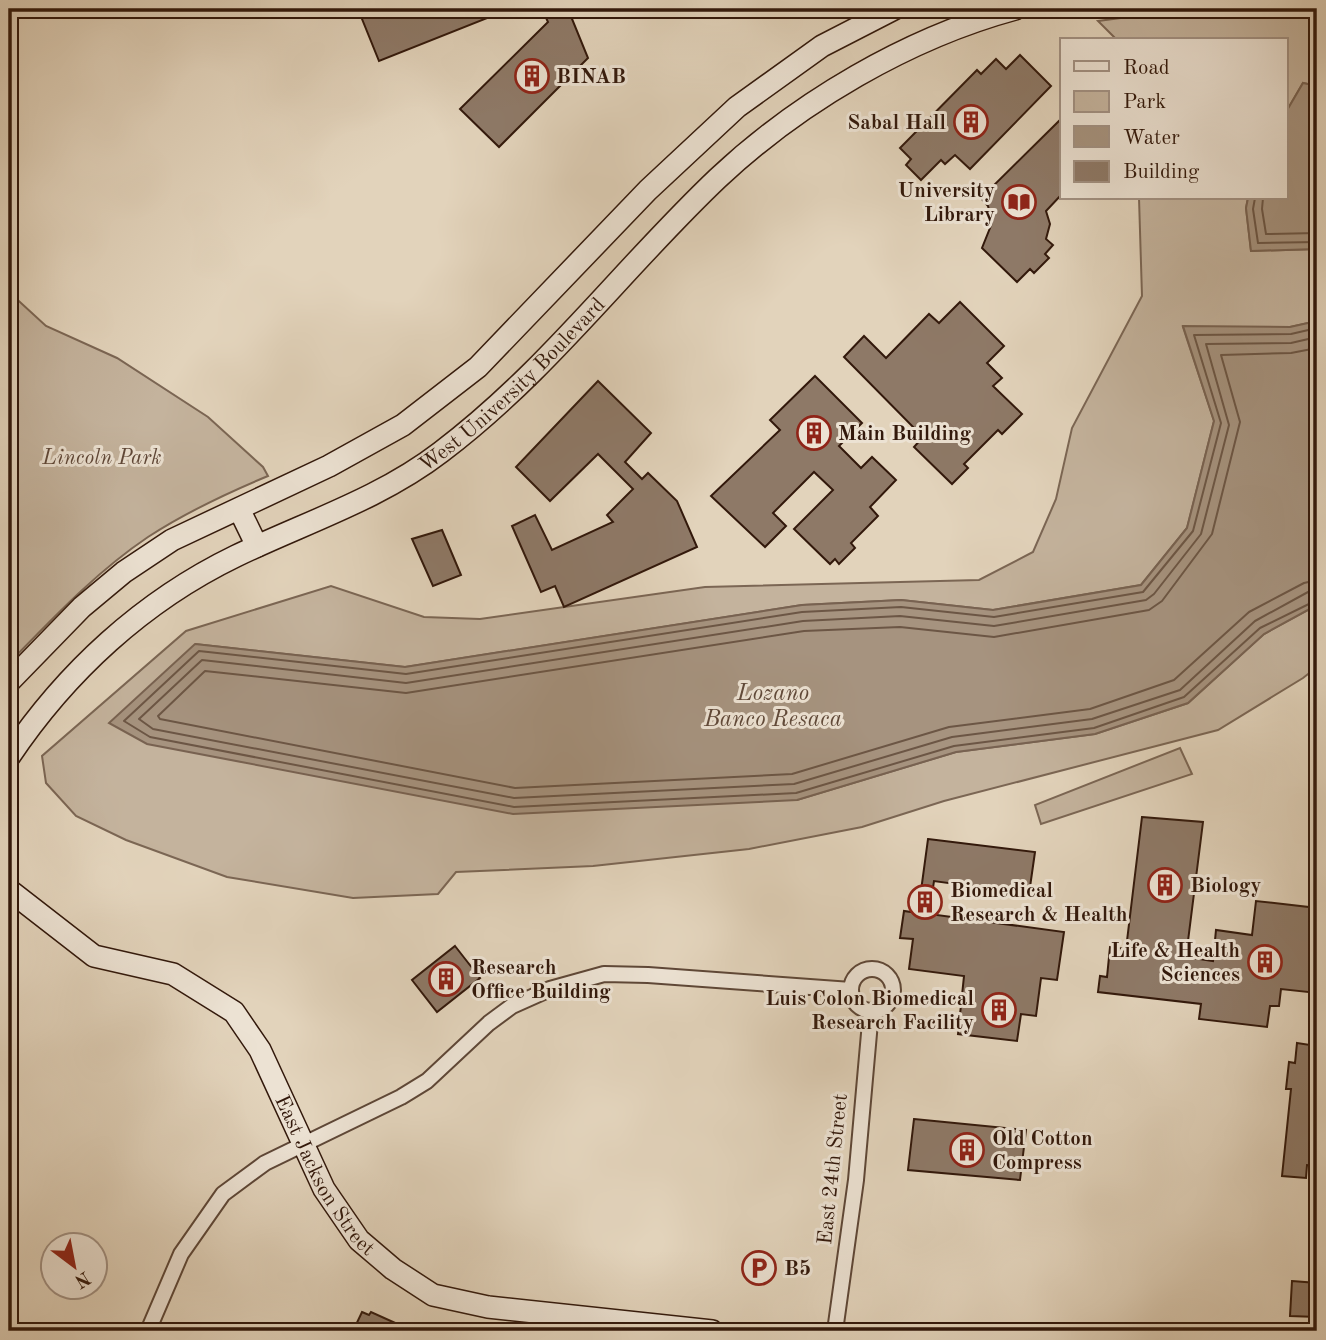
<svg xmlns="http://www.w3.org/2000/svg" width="1326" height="1340" font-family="'Old Standard TT',serif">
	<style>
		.green { fill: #c4b39d; stroke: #7b6654; stroke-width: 2 }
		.water { fill: #a6937f; stroke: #786251; stroke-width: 2 }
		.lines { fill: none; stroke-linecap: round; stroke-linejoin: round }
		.shore { stroke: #6c5645; stroke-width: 2 }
		.building { fill: #8e7967; stroke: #32180b; stroke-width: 2 }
		.minor-casing { stroke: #5e4737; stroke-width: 18 }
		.secondary-casing { stroke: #32180b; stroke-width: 24 }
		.minor { stroke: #ece2d3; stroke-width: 14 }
		.secondary { stroke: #ece2d3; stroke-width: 21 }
		.labels { text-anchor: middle; stroke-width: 6; stroke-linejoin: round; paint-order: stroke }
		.poi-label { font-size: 21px; font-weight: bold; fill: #32180b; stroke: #ece2d3; text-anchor: start }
		.street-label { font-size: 21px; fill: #32180b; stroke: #ece2d3 }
		.park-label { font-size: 21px; font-style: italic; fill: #5e4637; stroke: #ece2d3 }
		.water-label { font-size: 23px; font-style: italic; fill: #604939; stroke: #ece2d3 }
	</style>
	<rect width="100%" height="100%" fill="#e2d3bb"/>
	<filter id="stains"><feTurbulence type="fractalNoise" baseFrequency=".00286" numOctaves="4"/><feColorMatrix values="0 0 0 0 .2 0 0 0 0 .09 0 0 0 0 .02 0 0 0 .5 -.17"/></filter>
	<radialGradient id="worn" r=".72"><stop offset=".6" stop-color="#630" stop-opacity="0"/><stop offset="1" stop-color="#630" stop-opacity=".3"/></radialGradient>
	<g class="green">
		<path d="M1189,9H1284L1317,16V86L1303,83L1286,112V40H1117L1098,21Z"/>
		<path d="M1139,198H1248L1246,208L1251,251L1317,249V321L1290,327H1183L1214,421L1187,528L1141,585L993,610L901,600L802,605L405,667L195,644L797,800L956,752L1095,734L1188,703L1264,634L1317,605V667L1303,678L1218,730L944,801L862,827L749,849L593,866L456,872L438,894L353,898L227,877L126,840L76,816L46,783L42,756L186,631L331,586L424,617L480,619L705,587L979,580L1033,552L1056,499L1072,428L1142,296Z"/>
		<path d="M9,292L46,326L117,358L208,417L263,467L268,476C227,493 185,513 148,537C96,572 53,618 9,663Z"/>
		<path d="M1180,748L1192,774L1041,824L1035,805Z"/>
	</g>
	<g class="water">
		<path d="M1303,83L1317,86V249L1251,251L1246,208L1248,198H1286V112Z"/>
		<path d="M1317,321V605L1264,634L1188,703L1095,734L956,752L797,800L513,814L147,744L109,723L195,644L405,667L802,605L901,600L993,610L1141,585L1187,528L1214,421L1183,326L1290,327Z"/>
	</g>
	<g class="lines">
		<g class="shore">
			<path d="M1255,198L1253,209L1258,243L1317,242"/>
			<path d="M1263,198L1262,209L1266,234L1317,233"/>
			<path d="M1317,328L1291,334L1194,335L1221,423L1193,531L1143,592L994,617L901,607L802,612L406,674L199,651L124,721L150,737L514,807L796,793L954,746L1094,728L1184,697L1260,628L1317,600"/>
			<path d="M1317,337L1291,343L1206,344L1229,425L1201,534L1154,594L1146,600L994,626L900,616L803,621L406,683L202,660L139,719L153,729L514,798L794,784L952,737L1092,719L1180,690L1255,621L1308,592L1317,591"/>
			<path d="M1317,348L1291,353L1221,355L1240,422L1212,534L1162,601L1149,610L994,637L900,627L804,631L406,693L205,671L158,716L160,719L515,788L792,774L949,727L1090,709L1174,680L1249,612L1304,583L1317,580"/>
		</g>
	</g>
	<g class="building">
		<path d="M358,9H510L379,61Z"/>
		<path d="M542,9H568L588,58L499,147L460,109L548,22Z"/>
		<path d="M1020,55L1051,86L970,169L955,155L945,164L941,160L921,180L906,165L911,159L900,148L977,70L981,74L996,59L1006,69Z"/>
		<path d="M1062,118V194L1046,211L1050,224L1046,239L1053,245L1045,254L1049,258L1034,273L1030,269L1017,282L982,248L992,223L988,206L981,198Z"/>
		<path d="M960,302L1004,346L987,363L1002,378L993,386L1022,414L1002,434L998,430L964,464L968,468L952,484L914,447L923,437L844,357L864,336L886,358L929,314L939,323Z"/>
		<path d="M815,376L862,423L839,446L861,468L872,457L896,480L870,507L878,516L851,543L855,548L839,564L835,559L830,564L794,529L833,490L814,472L773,513L786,526L765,547L711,496L780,430L770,420Z"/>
		<path d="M598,381L651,433L625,462L642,479L648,473L677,501L697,547L564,607L555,586L541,592L512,526L535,515L552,550L613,522L607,515L633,489L598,454L550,501L516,467Z"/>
		<path d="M442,530L461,575L433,586L412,539Z"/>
		<path d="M1142,817L1203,822L1186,957L1213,961L1216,930L1252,935L1256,901L1317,908V993L1281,989L1279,1006H1270L1267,1027L1199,1019L1201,1004L1098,992L1100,976L1107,977L1110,947L1126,949Z"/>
		<path d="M928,839L1035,852L1029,894L934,881L929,914L1064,932L1057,980L1041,978L1036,1016L1021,1014L1017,1041L958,1034L964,976L909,969L913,939L900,938L904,911L918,913Z"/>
		<path d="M455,946L480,978L437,1012L412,980Z"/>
		<path d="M1297,1043L1317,1046V1166L1307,1165L1306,1178L1282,1176L1291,1089H1286L1289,1062L1295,1063Z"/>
		<path d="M914,1119L1026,1130L1020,1180L908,1170Z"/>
		<path d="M1292,1281L1317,1283V1317L1290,1316Z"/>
		<path d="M362,1312L369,1315L371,1312L413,1331H353Z"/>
	</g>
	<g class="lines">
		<g class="minor-casing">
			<g id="minor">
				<circle cx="872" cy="990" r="21"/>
				<path d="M148,1331L181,1254L223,1194L265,1163L401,1097L427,1081L489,1023L512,1006L550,989L604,974L648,975L851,990"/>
				<path d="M835,1331L856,1180L871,1011"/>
			</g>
		</g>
		<g class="secondary-casing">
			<g id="secondary">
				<path d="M239,509L257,546"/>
				<path d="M9,682L82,607L124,572L172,540L329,466L403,425L478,367L648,190L737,107L822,46L894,9"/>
				<path id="s1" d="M9,757C66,672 143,601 236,556C304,523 380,499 441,452C548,371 622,269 718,178C799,102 908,38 1015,9"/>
				<path id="s2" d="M9,890L94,956L173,974L234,1012L260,1050L324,1189L359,1240L393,1269L433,1295L488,1307L712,1331"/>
			</g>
		</g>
		<use href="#minor" class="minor"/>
		<use href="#secondary" class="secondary"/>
	</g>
	<defs>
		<g id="building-ring" transform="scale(1.75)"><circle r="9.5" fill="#ece2d3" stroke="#8f2418" stroke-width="1.5"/><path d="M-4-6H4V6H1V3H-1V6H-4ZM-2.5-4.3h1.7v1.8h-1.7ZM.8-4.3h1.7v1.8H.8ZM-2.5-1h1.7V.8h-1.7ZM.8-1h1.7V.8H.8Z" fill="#8f2418"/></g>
		<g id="library-ring" transform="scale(1.75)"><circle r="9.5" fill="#ece2d3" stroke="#8f2418" stroke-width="1.5"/><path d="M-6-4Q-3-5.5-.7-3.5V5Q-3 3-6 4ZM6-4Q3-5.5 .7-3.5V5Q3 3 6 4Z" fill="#8f2418"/></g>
		<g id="parking-ring" transform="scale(1.75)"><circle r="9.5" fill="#ece2d3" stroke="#8f2418" stroke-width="1.5"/><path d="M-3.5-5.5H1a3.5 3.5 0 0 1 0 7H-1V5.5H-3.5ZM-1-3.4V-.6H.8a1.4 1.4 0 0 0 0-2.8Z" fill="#8f2418"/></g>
	</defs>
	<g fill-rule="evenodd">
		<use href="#building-ring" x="532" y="76"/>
		<use href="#building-ring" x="971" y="122"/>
		<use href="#library-ring" x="1019" y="202"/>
		<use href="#building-ring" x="814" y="433"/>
		<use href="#building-ring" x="1165" y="885"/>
		<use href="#building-ring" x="925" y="902"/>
		<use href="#building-ring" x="1265" y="962"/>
		<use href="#building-ring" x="446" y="979"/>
		<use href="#building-ring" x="999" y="1010"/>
		<use href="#building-ring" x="967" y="1150"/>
		<use href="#parking-ring" x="759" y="1268"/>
	</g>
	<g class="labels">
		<g class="poi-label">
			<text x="556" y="83">BINAB</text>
			<text x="946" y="129" text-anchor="end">Sabal Hall</text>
			<text x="995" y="197" text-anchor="end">University<tspan x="995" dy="24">Library</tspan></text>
			<text x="838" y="440">Main Building</text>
			<text x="1190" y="892">Biology</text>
			<text x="950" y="897">Biomedical<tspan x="950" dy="24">Research &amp; Health</tspan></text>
			<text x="1240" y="957" text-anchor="end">Life &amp; Health<tspan x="1240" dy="24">Sciences</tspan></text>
			<text x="471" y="974">Research<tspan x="471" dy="24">Office Building</tspan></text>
			<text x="974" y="1005" text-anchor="end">Luis Colon Biomedical<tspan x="974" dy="24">Research Facility</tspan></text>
			<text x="992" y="1145">Old Cotton<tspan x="992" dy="24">Compress</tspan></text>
			<text x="784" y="1275">B5</text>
		</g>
		<g class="street-label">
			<text dy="7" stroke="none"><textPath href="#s1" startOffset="635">West University Boulevard</textPath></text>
			<text transform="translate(832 1169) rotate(-84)" y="7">East 24th Street</text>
			<text dy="7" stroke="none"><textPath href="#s2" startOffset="448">East Jackson Street</textPath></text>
		</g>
		<g class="park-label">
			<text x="102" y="464">Lincoln Park</text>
		</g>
		<g class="water-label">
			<text x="773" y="700">Lozano<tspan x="773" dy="26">Banco Resaca</tspan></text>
		</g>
	</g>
	<rect width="1326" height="1340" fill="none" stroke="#e2d3bb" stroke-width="35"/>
	<rect x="10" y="10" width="1305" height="1319" fill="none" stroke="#32180b" stroke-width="3.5"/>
	<rect x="18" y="18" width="1291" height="1305" fill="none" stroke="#32180b" stroke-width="2"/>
	<rect x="1060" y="38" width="228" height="161" fill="#ece2d3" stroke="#a29183" stroke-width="2"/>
	<rect x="1074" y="61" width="35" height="10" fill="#ece2d3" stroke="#a29183" stroke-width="2"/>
	<text x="1123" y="74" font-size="21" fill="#32180b">Road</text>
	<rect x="1074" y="91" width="35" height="21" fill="#c4b39d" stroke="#a29183" stroke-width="2"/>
	<text x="1123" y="108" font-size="21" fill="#32180b">Park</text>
	<rect x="1074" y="126" width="35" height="21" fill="#a6937f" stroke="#a29183" stroke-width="2"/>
	<text x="1123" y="144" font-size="21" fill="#32180b">Water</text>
	<rect x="1074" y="161" width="35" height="21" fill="#8e7967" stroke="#a29183" stroke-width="2"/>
	<text x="1123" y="178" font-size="21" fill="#32180b">Building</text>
	<g transform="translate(74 1266) rotate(148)"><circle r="33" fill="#ece2d3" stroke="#a29183" stroke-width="2"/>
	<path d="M0-5L12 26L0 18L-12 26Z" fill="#8f2418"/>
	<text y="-10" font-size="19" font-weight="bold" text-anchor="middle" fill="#32180b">N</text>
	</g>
	<rect width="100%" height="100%" filter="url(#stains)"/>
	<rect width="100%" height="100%" fill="url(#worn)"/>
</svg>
